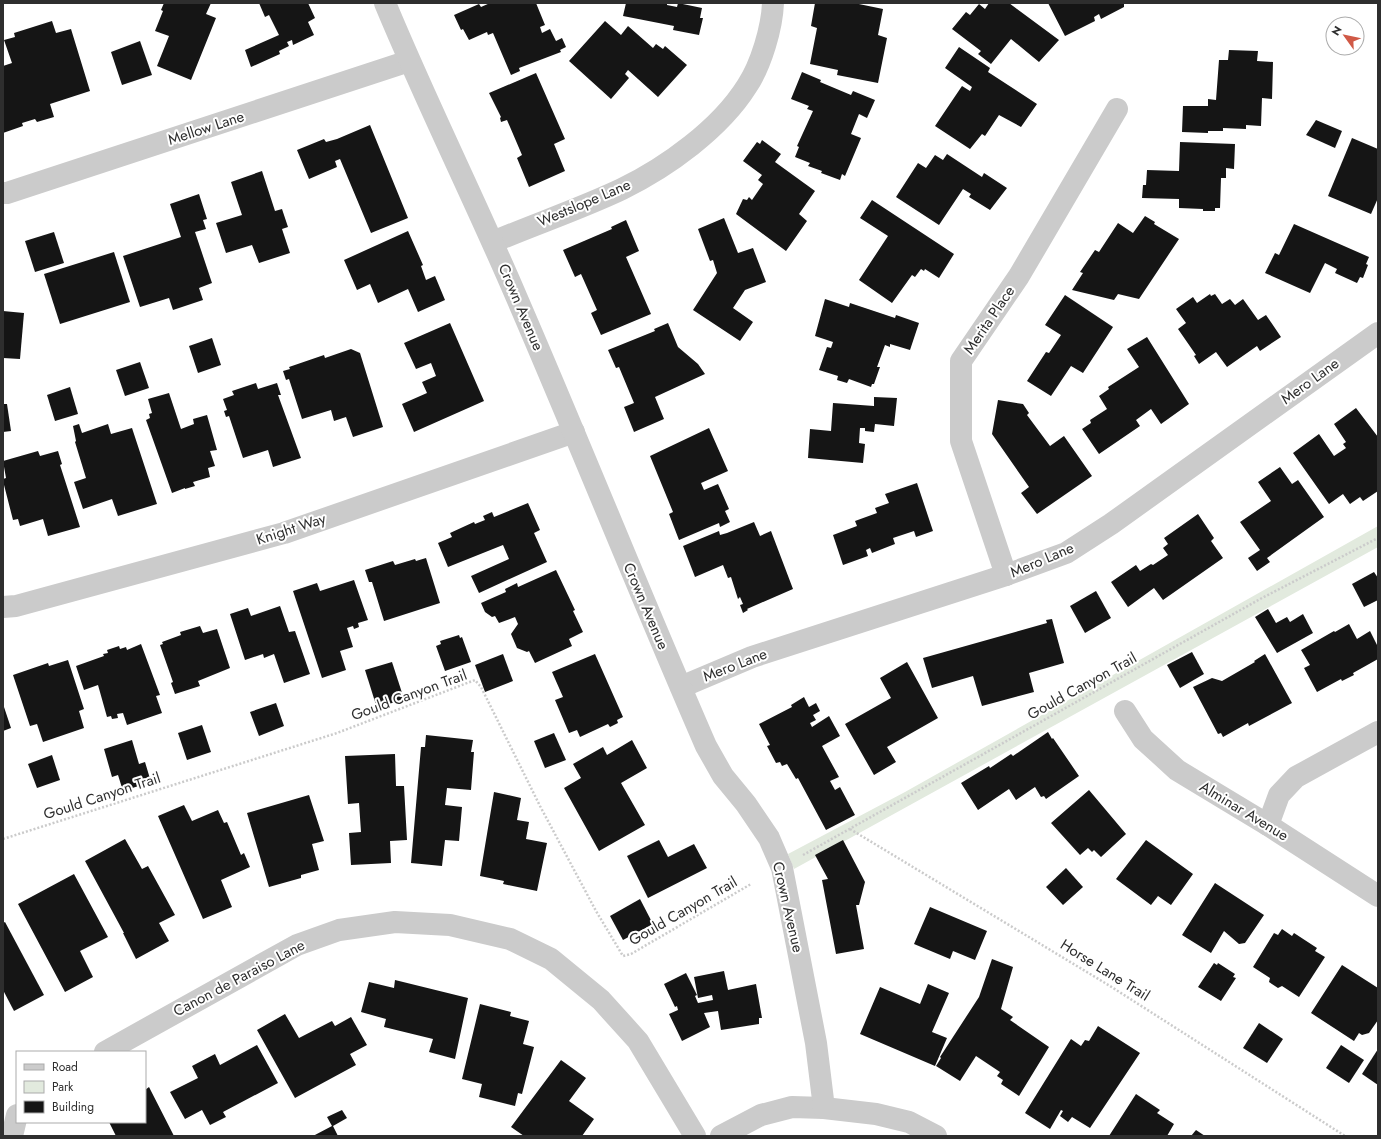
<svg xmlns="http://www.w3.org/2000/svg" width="1381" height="1139" font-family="Jost,sans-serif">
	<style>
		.green { fill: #e2eade }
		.building { fill: #151515 }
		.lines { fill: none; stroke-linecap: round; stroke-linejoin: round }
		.path { stroke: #cbcbcb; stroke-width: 2.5; stroke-dasharray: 2 2; stroke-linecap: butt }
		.minor { stroke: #cbcbcb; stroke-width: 22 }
		.tertiary { stroke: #cbcbcb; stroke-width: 22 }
		.labels { text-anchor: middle; stroke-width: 4; stroke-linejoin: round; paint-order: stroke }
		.street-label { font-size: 15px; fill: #2e2e2e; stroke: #fff }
	</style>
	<rect width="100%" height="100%" fill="#fff"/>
	<path class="green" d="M1378,526V547L794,869L788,854L905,792Z"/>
	<g class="building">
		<path d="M164,3H211L206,14L216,18L191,80L157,66L169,36L155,31L163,11L161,10Z"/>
		<path d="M259,3H308L315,18L308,22L314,35L293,45L292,40L287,42L289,46L279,51L280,54L251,67L245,50L279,35L269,15L265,17Z"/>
		<path d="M490,3H536L545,25L540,27L542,33L550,29L556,41L562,38L566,47L560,50L561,52L519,68L520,71L511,75L493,33L488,35L487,32L469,40L463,29L461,30L454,15L479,4L481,7Z"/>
		<path d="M626,3H667V5L677,7L678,3L702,8L700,18H703L699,35L673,30L674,26L623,16Z"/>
		<path d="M815,3H854L883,9L878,35L887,38L878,83L837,75L838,70L810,64L817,28L811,26Z"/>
		<path d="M989,3H1009L1059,40L1039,62L1011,39L991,64L978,54L981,51L952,29L966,12L970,15L979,4L985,9Z"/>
		<path d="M1048,3H1124V7L1101,19L1099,14L1094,17L1095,21L1065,36Z"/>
		<path d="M52,21L56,33L71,29L90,91L50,104L54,117L37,122L35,119L22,123L23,126L3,133V66L12,63L4,40L15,37L14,33Z"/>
		<path d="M605,21L621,35L628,26L653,48L656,44L663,49L665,46L687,65L658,97L628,70L625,74L629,78L611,99L569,61Z"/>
		<path d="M140,41L152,75L122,85L111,52Z"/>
		<path d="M959,47L990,68L988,72L1037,104L1021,127L999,115L985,136L982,134L970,149L935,126L962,86L970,91L972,87L945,68Z"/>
		<path d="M1229,50L1258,51L1257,61L1273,62L1272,99L1262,98L1261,126L1246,125V129L1223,128V131H1208V133L1182,132L1183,106H1208V99L1216,100L1219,60H1228Z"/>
		<path d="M802,72L821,80L820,82L851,95L853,91L875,100L867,118L859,114L851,134L861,138L845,176L842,174L840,180L821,173L822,171L808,166L810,163L795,157L799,147L797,146L813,111L807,109L809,106L791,99Z"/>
		<path d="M536,73L565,139L554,144L565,171L529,187L517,158L522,155L507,120L501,122L500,118L501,117L489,93Z"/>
		<path d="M1316,120L1342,131L1335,148L1306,135Z"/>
		<path d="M370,125L408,218L371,233L340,159L335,161L337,167L309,179L297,150L324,139L326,142L337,139Z"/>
		<path d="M1352,138L1378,149V198L1371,214L1328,196Z"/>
		<path d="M762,140L781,154L775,162L815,191L799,214L807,221L786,251L736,214L743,199L747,200L749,197L752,200L763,184L758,180L762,175L743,161L757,142L760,144Z"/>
		<path d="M1180,142L1235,144L1234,169L1226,168V178H1221L1220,208H1215V211H1203V209L1179,208V199L1142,198L1143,185H1146L1147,170L1179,171Z"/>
		<path d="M947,154L982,177L984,173L1007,188L990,210L969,197L971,194L963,189L939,225L896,197L918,163L926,168L935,155L943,160Z"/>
		<path d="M262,171L275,211L282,209L288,227L282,229L290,253L259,263L252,245L226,253L216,223L242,215L231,182Z"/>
		<path d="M199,194L207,219L203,220L206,229L195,232L212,283L199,288L203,300L173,310L169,298L140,307L123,256L181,237L170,204Z"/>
		<path d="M872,200L954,254L939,278L925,269L924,271L921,269L915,277L912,275L892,303L859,280L888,236L860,218Z"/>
		<path d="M1145,216L1155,222L1154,224L1179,239L1139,299L1118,294L1114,300L1072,290L1083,273L1080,272L1095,250L1099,252L1118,223L1133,233Z"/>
		<path d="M724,218L738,253L753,248L766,282L745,290L733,308L753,322L740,341L693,310L717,273L713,260L710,261L698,229Z"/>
		<path d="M626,220L639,251L626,257L651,314L601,335L591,313L597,310L581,274L575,277L563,250L612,229L611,227Z"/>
		<path d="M1294,224L1369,257L1366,264L1368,265L1363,278L1360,277L1357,283L1335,273L1337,269L1325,263L1310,293L1265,273L1275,253L1279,255Z"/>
		<path d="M408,231L423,265L421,266L426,280L435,276L445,300L418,312L408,289L378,303L370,284L357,290L344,260Z"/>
		<path d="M54,232L64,263L35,272L25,241Z"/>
		<path d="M114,252L130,302L60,324L44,274Z"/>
		<path d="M1210,294L1211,296L1215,294L1222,304L1230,299L1235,305L1243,299L1258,320L1266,315L1281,337L1260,351L1257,346L1227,367L1216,352L1199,364L1194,356L1196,355L1178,329L1186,323L1176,309L1193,297L1197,303Z"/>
		<path d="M1065,295L1113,327L1083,373L1071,366L1051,396L1027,381L1046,352L1049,353L1061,335L1045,325Z"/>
		<path d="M825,299L849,307L850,303L895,318L896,315L919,323L910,350L890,344V347L885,345L877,367H880L874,384H872L871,387L849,379L847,383L837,380L838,376L819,370L827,347L831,348L833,342L815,336Z"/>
		<path d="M3,311L24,313L20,359L3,358Z"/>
		<path d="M450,323L484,401L414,432L402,404L427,393L422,382L436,376L431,363L416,369L404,343Z"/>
		<path d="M668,323L678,347L698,364L705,374L655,397L664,419L634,432L624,407L634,403L619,367L616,368L608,350L655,331L654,329Z"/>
		<path d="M1147,337L1189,404L1161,424L1151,409L1136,420L1140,426L1099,454L1082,429L1091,423L1090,420L1107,409L1099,396L1109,389L1108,387L1139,367L1127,349Z"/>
		<path d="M212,338L221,365L198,373L189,346Z"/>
		<path d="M351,349L360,353L383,427L353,437L346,417L334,421L331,410L302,419L289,379L286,380L283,371L290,369L289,367L324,355L325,358Z"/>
		<path d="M140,362L149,388L125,396L116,370Z"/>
		<path d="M256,383L258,389L277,383L281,395H278L301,458L273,467L268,450L243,458L229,416L226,417L224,411L227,410L223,399L234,395L232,391Z"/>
		<path d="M70,387L78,414L55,421L47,395Z"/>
		<path d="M169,393L181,429L194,424L193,419L207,415L217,450L210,451L215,466L208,468L210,477L193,482L195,486L185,489V488L172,493L146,420L150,418L149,414L152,413L148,399Z"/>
		<path d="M874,397L897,398L894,426L875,424L874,432L865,431V428H860L859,443L865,444L863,463L808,458L810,429L831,431L833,403L874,406Z"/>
		<path d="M998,400L1023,404L1029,413L1027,415L1050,446L1064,436L1092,476L1037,514L1021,493L1029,487L992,434Z"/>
		<path d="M3,404H7L11,431L3,432Z"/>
		<path d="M1356,408L1378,437V491L1363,501L1360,497L1350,504L1343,494L1329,504L1293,453L1319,434L1334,456L1346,448L1343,444L1346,442L1334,424Z"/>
		<path d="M79,424L82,433L108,424L111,434L132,428L157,504L118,516L112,499L83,509L74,482L86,478L75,442L76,441L73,426Z"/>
		<path d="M709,428L728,471L701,483L704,490L718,484L729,509L725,511L730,522L720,527L719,523L679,540L669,514L673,512L650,456Z"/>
		<path d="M38,451L40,456L58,451L62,464L60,465L80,527L48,536L43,519L20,526L18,519L13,520L3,481V479L6,478L3,461Z"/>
		<path d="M1280,467L1292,484L1298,480L1324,517L1267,558L1270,562L1257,571L1248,558L1260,550L1240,522L1271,501L1258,482Z"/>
		<path d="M917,483L933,531L916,537L914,531L893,538L895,544L872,553L870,548L866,550L868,556L843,565L833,535L857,526L855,521L877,513L875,508L889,503L885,494Z"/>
		<path d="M528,503L540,530L534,533L547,562L479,593L471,576L509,559L503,545L448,567L438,543L452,537L450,533L474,522L475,524L485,520L483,516L492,512L494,517Z"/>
		<path d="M1198,514L1214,538L1211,541L1223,558L1163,600L1154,588L1128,607L1111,582L1136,565L1140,571L1151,564L1153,565L1168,555L1163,548L1168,544L1164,538Z"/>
		<path d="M754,522L760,536L771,531L793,589L747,609L748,610L743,613L740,605L743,604L740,597L738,599L731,577L728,578L723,565L695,577L683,546L719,531L720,535L727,533Z"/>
		<path d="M426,558L440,603L384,621L372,582H369L365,570L393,561L395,565L415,559L416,561Z"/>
		<path d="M556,570L575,610L573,611L583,632L569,639L572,646L535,663L529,651L527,652L517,648L511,634L518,624L515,617L499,623L495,616L492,617L485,612L481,603L506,592L505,589L517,583L518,587Z"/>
		<path d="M1374,572L1378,578V600L1364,607L1352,584Z"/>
		<path d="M354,580L368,620L358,623L359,627L354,629L353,626L347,628L353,647L340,651L346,670L322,678L293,591L317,583L320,591Z"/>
		<path d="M1096,591L1111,618L1085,633L1070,606Z"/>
		<path d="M280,606L289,632L295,631L310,674L284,683L274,654L264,658L263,654L245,660L230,614L248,608L251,616Z"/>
		<path d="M1268,609L1276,623L1287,617L1290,622L1303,614L1313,633L1277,653L1255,617Z"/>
		<path d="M1052,619L1064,663L1029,673L1034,692L982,706L973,676L932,688L923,658L1047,623L1046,620Z"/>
		<path d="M1349,624L1357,639L1370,631L1378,647V659L1353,673L1354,675L1342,681L1341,679L1317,692L1304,668L1310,665L1301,650L1334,631L1335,632Z"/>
		<path d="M200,626L203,633L217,629L230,668L198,681L200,686L175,694L171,683L173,682L160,645L163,644L162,642L181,635L180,632Z"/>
		<path d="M459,635L460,638L462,637L471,662L445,671L436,646L441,644L440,641Z"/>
		<path d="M141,644L160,695L156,696L162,713L127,725L123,713L117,714L118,718L112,719L111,716L107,717L98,685L84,690L76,666L104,656L103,654L108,653L107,650L119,646L120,649L126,647L127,650Z"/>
		<path d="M1192,652L1204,674L1180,688L1167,665Z"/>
		<path d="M503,654L513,681L485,692L475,665Z"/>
		<path d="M595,654L623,717L617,720L618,723L610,727L608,724L580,737L577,730L569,733L555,700L563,697L552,672Z"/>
		<path d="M1265,654L1292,703L1249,726L1248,723L1223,737L1221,733L1218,734L1193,687L1212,678L1222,681L1255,662L1254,661Z"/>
		<path d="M68,660L84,709L79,711L84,728L43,742L37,724L30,726L13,675L48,663L49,666Z"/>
		<path d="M392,662L404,699L377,708L365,670Z"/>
		<path d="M907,662L938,718L887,747L896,762L874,775L845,724L891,698L880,678Z"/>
		<path d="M804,697L809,707L816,703L820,711L813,715L816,720L810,723L812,727L829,716L840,736L822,746L839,777L830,781L835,790L840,787L855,815L826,830L798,778L796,779L787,764L782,766L780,762L776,763L767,746L770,745L759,724L792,707L791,705Z"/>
		<path d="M276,703L284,726L259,736L250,712Z"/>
		<path d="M3,704L11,728L3,731Z"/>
		<path d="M202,725L211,752L187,760L178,733Z"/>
		<path d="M1048,732L1052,739L1053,738L1079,776L1046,799L1044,796L1041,797L1035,787L1016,800L1009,789L978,810L961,783L989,766L990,768L1011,754L1013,756Z"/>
		<path d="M554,733L566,760L545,768L534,741Z"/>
		<path d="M426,735L473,740L471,752H474L471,790L447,788L445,805L462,807L459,841L445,840L442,866L411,863L421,747H425Z"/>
		<path d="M132,740L139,764L145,762L151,782L123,791L118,775L112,777L104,749Z"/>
		<path d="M632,740L647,768L621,783L645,825L599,851L564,788L581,778L573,764L603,747L607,755Z"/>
		<path d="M395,754L396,786H404L407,840L390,841L391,863L351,865L349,833L361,832L359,803L348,804L345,756Z"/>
		<path d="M52,755L60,780L37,788L28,764Z"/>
		<path d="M1089,790L1126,834L1101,857L1094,850L1092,852L1088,848L1080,855L1051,823Z"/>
		<path d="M494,792L521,798L517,820L529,822L526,839L547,843L537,891L503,884L504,881L480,876Z"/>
		<path d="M309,795L324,841L312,844L319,870L301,875V878L269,887L247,813Z"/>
		<path d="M184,805L192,821L218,810L224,823L227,822L241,855L244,853L250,867L221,880L232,907L203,919L158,816Z"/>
		<path d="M125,839L142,869L148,866L175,915L159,923L169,941L136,959L123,933H124L85,861Z"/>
		<path d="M659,840L668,857L694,844L707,868L648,898L627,856Z"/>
		<path d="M843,840L865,882L859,905H856L864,949L836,954L822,880L828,879L815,855Z"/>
		<path d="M1146,840L1193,874L1171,905L1158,896L1151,905L1116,879Z"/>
		<path d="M1066,868L1083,887L1063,905L1046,887Z"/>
		<path d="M74,874L108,937L80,951L93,977L65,992L18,904Z"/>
		<path d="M1215,883L1264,915L1245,943L1239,944L1224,931L1211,953L1182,935Z"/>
		<path d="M640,899L653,924L623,940L610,916Z"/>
		<path d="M930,907L987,931L975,960L953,951L950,959L914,944Z"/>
		<path d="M5,922L44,995L14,1011L3,990V923Z"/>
		<path d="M1282,929L1292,936L1294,933L1317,948L1315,951L1325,957L1299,997L1282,986L1278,988L1269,982L1270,978L1253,967L1274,933L1278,935Z"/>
		<path d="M992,959L1013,967L1001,1009L1013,1017L1010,1020L1049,1047L1019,1096L1001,1084L1003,1080L997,1076L1000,1072L976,1056L960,1081L936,1066L941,1058L940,1057L979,997Z"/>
		<path d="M1214,963L1217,965L1218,963L1235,974L1233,977L1236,978L1221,1001L1198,987Z"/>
		<path d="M1342,965L1378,988V1020L1369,1033L1362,1035L1359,1033L1354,1041L1311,1013Z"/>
		<path d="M724,971L728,990L756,984L762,1018H759V1024L721,1030L718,1011L704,1013L710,1027L682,1041L669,1014L678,1010L677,1006L675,1007L664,984L686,973L697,995L695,996L698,1003L713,1000L712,995L698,998L694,977Z"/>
		<path d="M395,980L468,998L455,1059L429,1052L433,1039L384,1027L386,1019L361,1012L369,982L394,988Z"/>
		<path d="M928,984L949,993L932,1032L947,1038L935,1066L860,1034L880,987L920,1004Z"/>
		<path d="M480,1004L511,1012L510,1016L529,1021L523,1044L534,1047L522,1094L518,1093L515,1106L479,1097L482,1084L462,1079Z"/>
		<path d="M285,1014L299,1038L332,1021L335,1026L351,1017L367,1045L350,1054L356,1065L295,1098L257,1030Z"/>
		<path d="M1259,1023L1283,1039L1267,1063L1243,1048Z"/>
		<path d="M1098,1026L1140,1053L1090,1128L1072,1117L1068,1122L1060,1116L1063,1111L1061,1110L1050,1129L1025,1113L1071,1039L1081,1046L1085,1040L1089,1041Z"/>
		<path d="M257,1045L278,1083L223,1112L226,1117L210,1125L202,1110L185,1119L170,1092L198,1078L192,1066L215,1054L220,1065Z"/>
		<path d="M1341,1045L1364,1060L1349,1083L1326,1068Z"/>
		<path d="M1378,1049V1085L1362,1074Z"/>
		<path d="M561,1060L586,1078L569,1101L594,1119L582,1136H524L511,1127Z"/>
		<path d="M149,1087L174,1136H116L109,1122H145V1090Z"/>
		<path d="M1136,1094L1160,1110L1157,1113L1174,1124L1167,1136H1109Z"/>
		<path d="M342,1110L347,1118L333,1126L338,1136H313L332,1126L327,1117Z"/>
		<path d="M1196,1130L1205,1136H1191Z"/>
	</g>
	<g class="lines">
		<g class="path">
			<path d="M850,829L1110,986L1345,1136"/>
			<path d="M3,839L337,733L475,680L481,687L540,806L596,911L623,956L631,954L751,884"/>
			<path d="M803,855L1262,598L1378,538"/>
		</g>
		<g class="minor">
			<path d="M3,193H7L409,61"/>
			<path d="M493,242C535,224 580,209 622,189C667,167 720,129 747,86C761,65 772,28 773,3"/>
			<path d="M1006,575L961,441V361L1019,276L1117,109"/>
			<path d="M3,607L16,606L284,533L574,432"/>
			<path d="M681,687L752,657L1006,575L1066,553L1111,524L1378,333"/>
			<path d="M1125,711L1143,739L1177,770L1268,825L1378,896"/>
			<path d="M1268,825L1279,795L1296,777L1378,732"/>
			<path d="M105,1052L297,945L339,930L395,922L450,925L510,939L551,959L601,1000L638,1041L695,1136"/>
			<path d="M12,1136L17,1115"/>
			<path d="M721,1136L761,1115L792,1107L824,1108"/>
		</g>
		<path class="tertiary" d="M385,3C426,102 474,198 516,296C581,446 641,597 706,746L723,776L746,804L769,838L782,868L816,1043L824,1108L876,1114L909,1122L936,1136"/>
	</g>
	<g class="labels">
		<g class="street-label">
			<text transform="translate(206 128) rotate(-18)" y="5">Mellow Lane</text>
			<text transform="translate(584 203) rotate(-23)" y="5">Westslope Lane</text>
			<text transform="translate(521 307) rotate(67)" y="5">Crown Avenue</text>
			<text transform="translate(989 320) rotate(-56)" y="5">Merita Place</text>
			<text transform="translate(1310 381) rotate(-36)" y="5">Mero Lane</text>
			<text transform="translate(291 529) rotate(-18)" y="5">Knight Way</text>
			<text transform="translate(1042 560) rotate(-23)" y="5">Mero Lane</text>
			<text transform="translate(646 606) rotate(67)" y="5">Crown Avenue</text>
			<text transform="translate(735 665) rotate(-21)" y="5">Mero Lane</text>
			<text transform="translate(1082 686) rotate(-29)" y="5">Gould Canyon Trail</text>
			<text transform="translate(409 695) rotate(-20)" y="5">Gould Canyon Trail</text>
			<text transform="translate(102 796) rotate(-18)" y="5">Gould Canyon Trail</text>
			<text transform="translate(1244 811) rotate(31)" y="5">Alminar Avenue</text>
			<text transform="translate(788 907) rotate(77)" y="5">Crown Avenue</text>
			<text transform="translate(683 911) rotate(-30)" y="5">Gould Canyon Trail</text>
			<text transform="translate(1105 970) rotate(32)" y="5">Horse Lane Trail</text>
			<text transform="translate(239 978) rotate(-28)" y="5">Canon de Paraiso Lane</text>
		</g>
	</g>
	<rect width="1381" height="1139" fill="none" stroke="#2e2e2e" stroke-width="8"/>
	<rect x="16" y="1051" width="130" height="72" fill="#ffffff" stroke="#ababab"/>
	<rect x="24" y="1064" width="20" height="6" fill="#cbcbcb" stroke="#ababab"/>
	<text x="52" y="1071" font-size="12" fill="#2e2e2e">Road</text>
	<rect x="24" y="1081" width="20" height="12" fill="#e2eade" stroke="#ababab"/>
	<text x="52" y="1091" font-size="12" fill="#2e2e2e">Park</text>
	<rect x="24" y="1101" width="20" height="12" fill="#151515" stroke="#ababab"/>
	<text x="52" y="1111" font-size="12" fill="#2e2e2e">Building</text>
	<g transform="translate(1345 36) rotate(303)"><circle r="19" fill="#ffffff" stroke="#ababab"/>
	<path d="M0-3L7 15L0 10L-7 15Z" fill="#d05946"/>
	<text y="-6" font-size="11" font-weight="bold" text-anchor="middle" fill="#2e2e2e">N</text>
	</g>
</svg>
